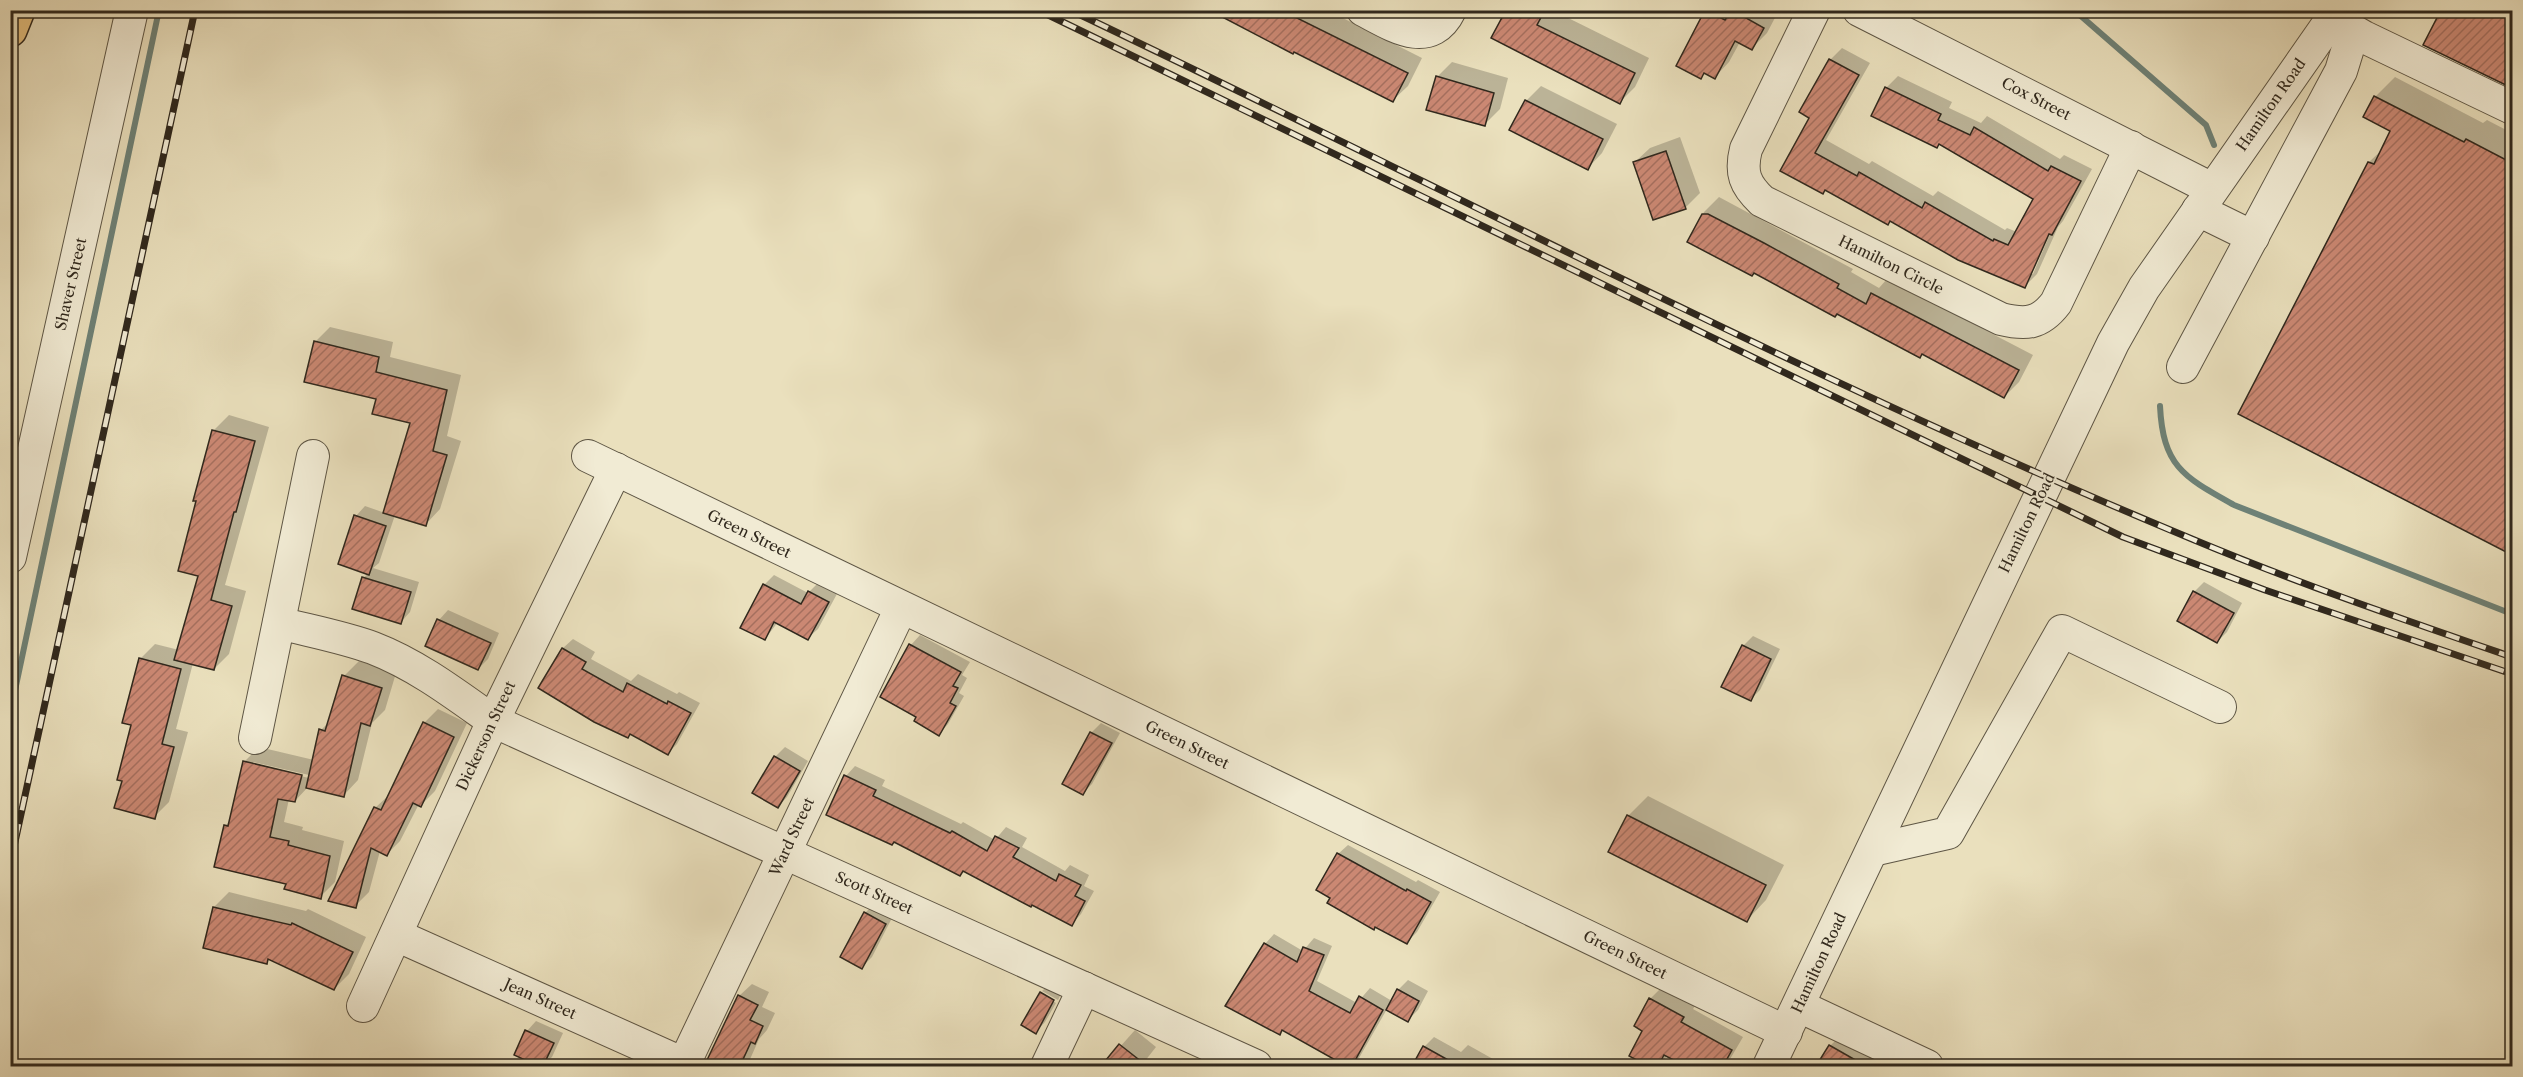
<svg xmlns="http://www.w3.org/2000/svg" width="2523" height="1077" font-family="'Libre Caslon Text',serif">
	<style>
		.shadow { fill: #0003; fill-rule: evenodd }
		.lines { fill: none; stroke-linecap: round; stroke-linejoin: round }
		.stream { stroke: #6e8176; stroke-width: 6 }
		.building { fill: url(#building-hatch); stroke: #30281d; stroke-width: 1.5 }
		.minor-casing { stroke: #5e5645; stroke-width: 34 }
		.major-casing { stroke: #30281d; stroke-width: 36 }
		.minor { stroke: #f1ebd4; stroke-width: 32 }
		.major { stroke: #e5c07e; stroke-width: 33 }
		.rail-casing { stroke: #30281d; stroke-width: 7 }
		.rail { stroke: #f1ebd4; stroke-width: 4.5; stroke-dasharray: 14; stroke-linecap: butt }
		.labels { text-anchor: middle; stroke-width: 4.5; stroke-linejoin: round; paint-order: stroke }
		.street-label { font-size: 15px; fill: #30281d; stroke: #f1ebd4 }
	</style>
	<defs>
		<pattern id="building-hatch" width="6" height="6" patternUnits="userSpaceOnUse" patternTransform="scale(1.5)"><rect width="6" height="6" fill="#cb8873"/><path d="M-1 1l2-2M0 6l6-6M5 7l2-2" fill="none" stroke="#a56f5e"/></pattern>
	</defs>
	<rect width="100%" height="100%" fill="#eae0bd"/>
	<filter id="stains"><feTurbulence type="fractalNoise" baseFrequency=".00333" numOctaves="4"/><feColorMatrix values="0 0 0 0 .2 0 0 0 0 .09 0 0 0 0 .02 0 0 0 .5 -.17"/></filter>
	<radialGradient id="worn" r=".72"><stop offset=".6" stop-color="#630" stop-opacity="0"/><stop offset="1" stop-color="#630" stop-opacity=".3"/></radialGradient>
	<g class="shadow">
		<path d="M1213,10H1327L1422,58L1408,86L1393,100Z"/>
		<path d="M1508,10H1552L1649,58L1635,87L1620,102Z"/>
		<path d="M1706,10H1774L1778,12L1767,33L1752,48L1740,42L1729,62L1715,77L1705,72L1700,77L1678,65Z"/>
		<path d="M2442,10H2512V87L2425,45Z"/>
		<path d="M1842,48L1870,63L1826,140L1869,164L1872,161L1933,196L1938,191L2005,230L2007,228L2017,232L2035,198L1940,143L1937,146L1886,88L1898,76L1952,102L1949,108L1981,123L1987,116L2060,159L2064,155L2092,169L2063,221L2058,227L2037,274L2025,286L1891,220L1782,170L1811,117L1830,60ZM2051,226L2053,227L2033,274H2030Z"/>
		<path d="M1452,62L1508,78L1500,109L1485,124L1437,77Z"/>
		<path d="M2395,77L2483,123L2487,120L2512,133V554L2240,413L2369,162L2384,148L2392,131L2375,97Z"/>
		<path d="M1541,86L1617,124L1602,153L1588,168L1526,101Z"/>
		<path d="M1680,137L1700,193L1685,208L1635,162L1650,148Z"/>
		<path d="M1719,197L1853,269L1851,272L1879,288L1887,279L2033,355L2019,382L2004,397L1923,353L1920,356L1755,271L1689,242L1704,212Z"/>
		<path d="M330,327L393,342L390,357L461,375L447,436L461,441L440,509L426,524L395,515L379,563L373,568L419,582L410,612L401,622L363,578L369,573L356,516L365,506L385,513L412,422L378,398L315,342Z"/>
		<path d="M229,415L269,427L225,585L246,591L229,654L214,669L193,663L176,729L188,732L169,802L154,817L123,780L133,724L140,659L155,644L179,650L200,575L198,500H195L214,430Z"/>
		<path d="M774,575L808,593L819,582L838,592L818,629L808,638L778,622L765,639L764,585Z"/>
		<path d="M2204,582L2242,603L2227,632L2217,642L2179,621L2194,592Z"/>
		<path d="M448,610L499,633L488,659L478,669L439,620Z"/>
		<path d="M920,635L970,662L962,675L967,678L959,693L964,696L948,724L939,734L911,645Z"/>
		<path d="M1753,636L1780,649L1760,690L1750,700L1743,646Z"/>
		<path d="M573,639L595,652L591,659L631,681L638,674L677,694L679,692L700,703L677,744L668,753L541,688L563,648Z"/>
		<path d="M359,661L396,673L385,710L372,723L358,780L344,795L308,787L295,801L289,799L284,822L303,827L302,830L344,841L335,882L320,897L288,883L225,826L231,820L244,762L259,747L314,760L321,730L329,722L344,676ZM253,762L309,775V778L253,765Z"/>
		<path d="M438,709L467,723L435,791L421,805L419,804L400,841L386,855L380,851L369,892L355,906L375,808L389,795L424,723Z"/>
		<path d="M1101,723L1120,733L1092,784L1082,794L1091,733Z"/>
		<path d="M785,747L808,761L787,797L778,807L775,757Z"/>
		<path d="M855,766L885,780L882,786L961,824L963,822L995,840L1006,827L1027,838L1022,847L1065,871L1070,865L1089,875L1084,886L1094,891L1081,914L1072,924L964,870L828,814L846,776Z"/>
		<path d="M1648,796L1784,865L1766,900L1747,920L1628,816Z"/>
		<path d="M1348,845L1416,882L1418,880L1440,892L1417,932L1407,942L1338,854Z"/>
		<path d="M229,892L306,911L308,909L366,937L349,974L334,989L270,958L267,962L214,907Z"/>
		<path d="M874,904L894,914L872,957L862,967L865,913Z"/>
		<path d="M1274,934L1303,951L1314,938L1332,946L1317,981L1357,1003L1370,988L1392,1001L1398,990L1408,980L1428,991L1418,1010L1408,1020L1387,1009L1359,1058L1349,1066L1283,1029L1280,1033L1265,944Z"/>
		<path d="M1051,983L1063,990L1058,1000L1042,991Z"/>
		<path d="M752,984L769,992L762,1007L775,1013L767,1030L759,1039L747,1066H706L739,996Z"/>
		<path d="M1663,986L1696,1004L1693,1009L1743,1037L1726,1066H1688L1668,1056L1657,1066H1651L1631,1056L1644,1030L1650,999Z"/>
		<path d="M1042,992V995L1056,1003L1045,1022L1036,1032Z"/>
		<path d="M536,1021L563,1033L552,1057L542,1066L516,1055L527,1031Z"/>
		<path d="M1135,1030L1156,1047L1141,1066H1103Z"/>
		<path d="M1840,1036L1879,1059L1874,1066H1818L1830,1046Z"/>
		<path d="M1434,1037L1461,1052L1468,1045L1493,1059L1491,1062L1499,1066H1413L1424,1047Z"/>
		<path d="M153,1059L171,1066H146Z"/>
	</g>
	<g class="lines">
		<g class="stream">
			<path d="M2074,10L2206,125L2214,145"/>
			<path d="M2160,406C2163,467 2184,477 2234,505L2512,614"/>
			<path d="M10,714L159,10"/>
		</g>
	</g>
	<g class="building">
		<path d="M1209,10H1281L1408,73L1393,102L1294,52L1293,54Z"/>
		<path d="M1506,10H1545L1537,25L1635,73L1620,104L1491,38Z"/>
		<path d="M1705,10L1725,20L1732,10L1764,28L1752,50L1735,41L1715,79L1704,73L1701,79L1676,66Z"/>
		<path d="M2441,10H2512V88L2423,45Z"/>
		<path d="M1829,59L1859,75L1815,153L1857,176L1859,172L1922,208L1925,202L1993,241L1994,239L2008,245L2033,199L1939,144L1937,148L1871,116L1885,87L1941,114L1938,120L1970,135L1974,127L2048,171L2051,166L2081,181L2052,235L2049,234L2025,288L1958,260L1890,221L1888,225L1825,190L1823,194L1780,171L1809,118L1799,112Z"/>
		<path d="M1436,76L1494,93L1485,126L1426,110Z"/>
		<path d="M2374,96L2464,142L2466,139L2512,163V555L2238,414L2368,162L2374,164L2390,131L2363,117Z"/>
		<path d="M1525,100L1603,139L1588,170L1509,130Z"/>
		<path d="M1666,151L1686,209L1653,220L1633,162Z"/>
		<path d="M1702,214H1708L1764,243L1839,284L1837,288L1866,304L1871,293L2019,370L2004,398L1922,354L1920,358L1837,314L1835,317L1754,273L1752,276L1687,242Z"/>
		<path d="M314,341L379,357L376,372L447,390L433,451L447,455L426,526L383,513L410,423L372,414L376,399L304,382Z"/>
		<path d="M212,430L255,441L236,512H234L211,600L232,606L214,670L174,660L198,576L178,571L196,501H193Z"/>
		<path d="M354,515L386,526L369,575L338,564Z"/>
		<path d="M362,577L411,592L401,624L352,609Z"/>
		<path d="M763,584L801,604L808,591L829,602L808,640L774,622L765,640L740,628Z"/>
		<path d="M2193,591L2234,613L2217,643L2177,621Z"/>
		<path d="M437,619L491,643L478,670L425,646Z"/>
		<path d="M909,644L961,672L953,686L958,688L950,703L956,706L939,736L914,721L916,717L880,697Z"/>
		<path d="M1742,645L1771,659L1751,701L1721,687Z"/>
		<path d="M562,648L586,662L582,669L623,692L627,683L667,704L668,701L691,713L668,755L630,734L628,738L594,722L538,688Z"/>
		<path d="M139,658L181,669L162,744L174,747L155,819L114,808L122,781L117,780L131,725L122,723Z"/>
		<path d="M342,675L382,688L370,726L361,723L344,797L306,788L319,729L325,731Z"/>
		<path d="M423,722L454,737L421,807L413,803L387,856L371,848L356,908L328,901L374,807L381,810Z"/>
		<path d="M1090,732L1112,743L1083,795L1062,784Z"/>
		<path d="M774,756L800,771L778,808L752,793Z"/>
		<path d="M243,761L302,775L295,802L278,799L270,837L289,841L288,845L330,856L321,899L284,889L286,884L214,867L224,825L228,826Z"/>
		<path d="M844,775L876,790L873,796L950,833L952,831L987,851L995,836L1019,848L1013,857L1056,881L1059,874L1081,885L1075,896L1085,901L1072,926L1032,905L1031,907L963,871L960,876L894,842L892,845L826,815Z"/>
		<path d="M1627,815L1766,885L1747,922L1608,852Z"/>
		<path d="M1337,853L1406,891L1407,889L1431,902L1407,944L1375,927L1374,930L1327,903L1330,898L1316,890Z"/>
		<path d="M213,907L291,925L292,923L353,952L334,990L268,959L267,964L203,948Z"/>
		<path d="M864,912L886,924L862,969L840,957Z"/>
		<path d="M1264,943L1297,962L1303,947L1324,955L1309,991L1350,1013L1359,996L1383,1010L1352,1066H1346L1282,1030L1280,1035L1225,1006Z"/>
		<path d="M1397,989L1419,1001L1408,1022L1386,1010Z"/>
		<path d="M1040,992L1054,1000L1036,1034L1021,1025Z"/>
		<path d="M738,995L758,1005L750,1020L763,1026L755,1044L751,1042L740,1066H721L707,1060Z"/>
		<path d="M1649,998L1684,1017L1681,1022L1732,1050L1723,1066H1685L1664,1055L1658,1066H1648L1629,1056L1642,1031L1634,1026Z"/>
		<path d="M525,1030L554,1043L543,1066H538L514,1055Z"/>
		<path d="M1119,1044L1147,1066H1101Z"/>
		<path d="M1829,1045L1866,1066H1816Z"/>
		<path d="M1423,1046L1459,1066H1412Z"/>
	</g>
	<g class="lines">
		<g class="minor-casing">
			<g id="minor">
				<path d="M1363,10C1392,25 1430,51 1450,10"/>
				<path d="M1814,10L1746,149C1740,173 1745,185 1762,201L2001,319C2026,325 2040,324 2056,303L2131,147"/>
				<path d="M1859,10L2212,189"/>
				<path d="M2345,26L2364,37L2512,108"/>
				<path d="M2198,210L2253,237"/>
				<path d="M2183,367L2341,71L2349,45L2341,10"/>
				<path d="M588,456L1786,1032"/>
				<path d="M10,557L132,10"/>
				<path d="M279,623C310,631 343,637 373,648C417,665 455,694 493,721L1256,1066"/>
				<path d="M255,738L313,456"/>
				<path d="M1873,850L1948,833L2062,631L2220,707"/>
				<path d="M396,935L684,1064"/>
				<path d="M363,1006L493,721L616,469"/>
				<path d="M1799,1006L1927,1066"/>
				<path d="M683,1066L901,608"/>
				<path d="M1047,1066L1084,988"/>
				<path d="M1769,1066L2113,343L2144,288L2338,10"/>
			</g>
		</g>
		<g class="major-casing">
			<path id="major" d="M10,30L18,10"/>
		</g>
		<use href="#minor" class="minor"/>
		<use href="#major" class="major"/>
		<g class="rail-casing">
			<g id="rail">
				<path d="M1038,10L2123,537L2265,590L2512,674"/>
				<path d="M1070,10C1443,187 1810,381 2192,539C2297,583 2405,620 2512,657"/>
				<path d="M10,865L195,10"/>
			</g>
		</g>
		<use href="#rail" class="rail"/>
	</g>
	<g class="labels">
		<g class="street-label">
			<text transform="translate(2036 99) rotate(27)" y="5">Cox Street</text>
			<text transform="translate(2271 105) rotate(-55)" y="5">Hamilton Road</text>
			<text transform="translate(1891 265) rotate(26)" y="5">Hamilton Circle</text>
			<text transform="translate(71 284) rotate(-77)" y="5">Shaver Street</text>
			<text transform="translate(2027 523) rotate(-64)" y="5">Hamilton Road</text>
			<text transform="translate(749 534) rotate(26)" y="5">Green Street</text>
			<text transform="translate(486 736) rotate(-65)" y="5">Dickerson Street</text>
			<text transform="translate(1187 745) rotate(26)" y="5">Green Street</text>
			<text transform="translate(792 837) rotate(-65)" y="5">Ward Street</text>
			<text transform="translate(874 893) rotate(24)" y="5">Scott Street</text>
			<text transform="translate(1625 955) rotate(26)" y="5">Green Street</text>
			<text transform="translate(1819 963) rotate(-65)" y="5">Hamilton Road</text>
			<text transform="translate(540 999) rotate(24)" y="5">Jean Street</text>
		</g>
	</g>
	<rect width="2523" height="1077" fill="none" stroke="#eae0bd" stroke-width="36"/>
	<rect x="12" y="12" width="2499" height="1053" fill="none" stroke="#30281d" stroke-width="3"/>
	<rect x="18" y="18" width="2487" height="1041" fill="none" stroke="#30281d" stroke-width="1.5"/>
	<rect width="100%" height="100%" filter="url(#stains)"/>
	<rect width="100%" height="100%" fill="url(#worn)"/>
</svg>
